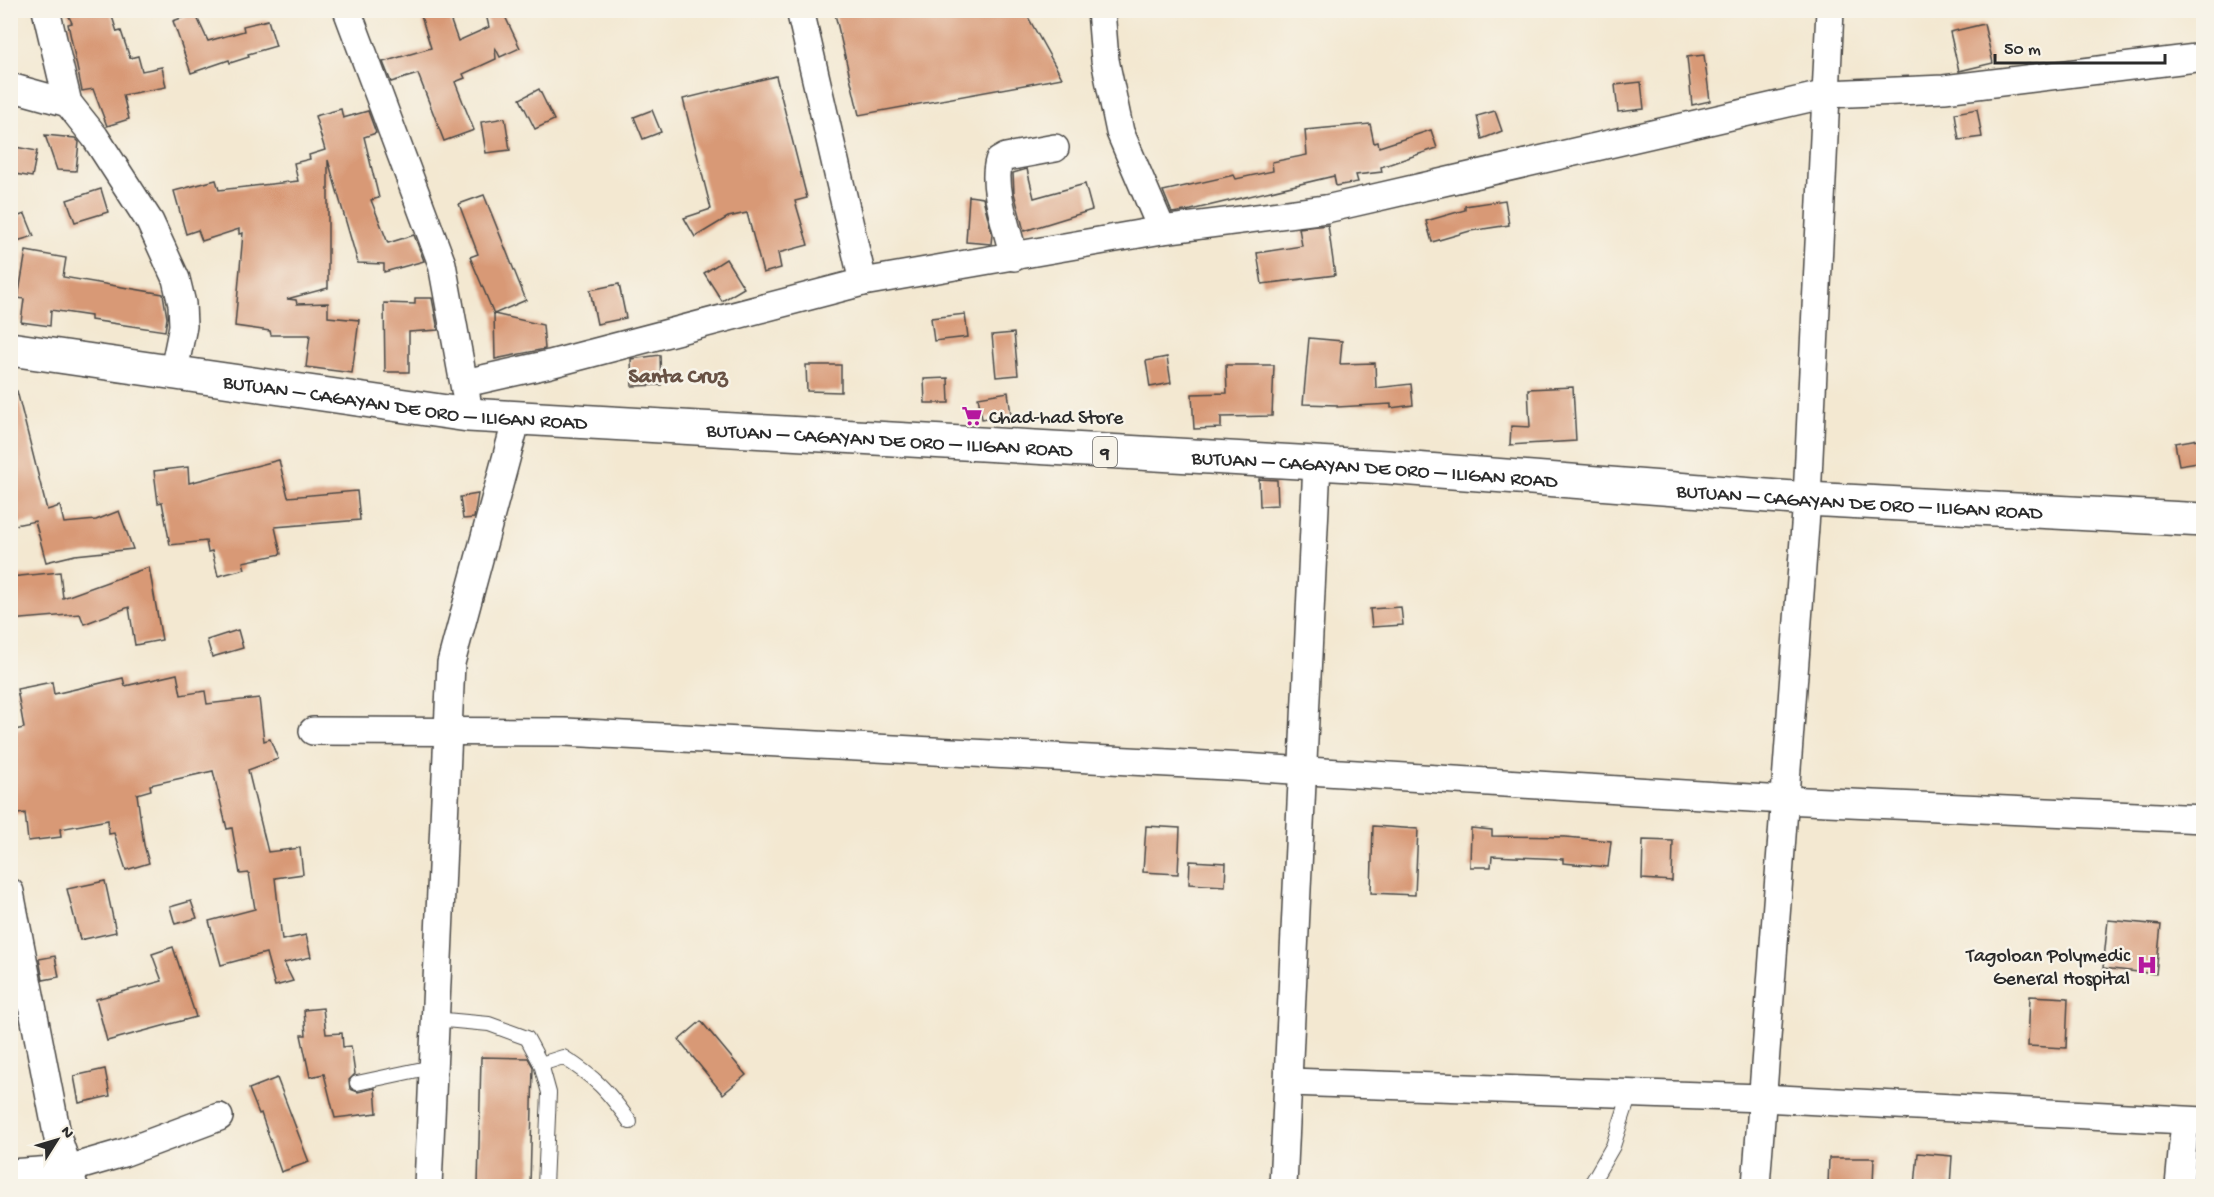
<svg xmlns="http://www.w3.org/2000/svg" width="2214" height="1197" font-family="'Gochi Hand',sans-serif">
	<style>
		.building { fill: #d89976 }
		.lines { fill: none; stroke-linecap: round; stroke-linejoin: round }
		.lane-casing { stroke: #494744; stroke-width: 16 }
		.street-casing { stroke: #494744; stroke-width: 30 }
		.highway-casing { stroke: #494744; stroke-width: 36 }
		.lane { stroke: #fff; stroke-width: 14 }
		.street { stroke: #fff; stroke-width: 27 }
		.highway { stroke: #fff; stroke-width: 33 }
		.labels { text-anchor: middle; stroke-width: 5; stroke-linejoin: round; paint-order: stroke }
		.shield { fill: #f7f3e8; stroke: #686764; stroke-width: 1.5 }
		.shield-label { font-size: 18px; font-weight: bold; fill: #2b2b2b }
		.street-label { font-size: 20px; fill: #2b2b2b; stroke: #f7f3e8 }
		.poi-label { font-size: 20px; fill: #2b2b2b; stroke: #f7f3e8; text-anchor: start }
		.quarter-label { font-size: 22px; font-weight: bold; fill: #685245; stroke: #f7f3e8 }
	</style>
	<rect width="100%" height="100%" fill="#f7f3e8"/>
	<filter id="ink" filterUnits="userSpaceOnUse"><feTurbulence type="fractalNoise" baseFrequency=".0167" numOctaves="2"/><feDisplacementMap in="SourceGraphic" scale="12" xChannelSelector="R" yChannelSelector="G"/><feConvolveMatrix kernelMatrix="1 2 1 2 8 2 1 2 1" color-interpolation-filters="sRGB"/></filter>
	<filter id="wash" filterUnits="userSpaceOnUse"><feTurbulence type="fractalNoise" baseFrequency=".008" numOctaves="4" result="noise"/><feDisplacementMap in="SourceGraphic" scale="24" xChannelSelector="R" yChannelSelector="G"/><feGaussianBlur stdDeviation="1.35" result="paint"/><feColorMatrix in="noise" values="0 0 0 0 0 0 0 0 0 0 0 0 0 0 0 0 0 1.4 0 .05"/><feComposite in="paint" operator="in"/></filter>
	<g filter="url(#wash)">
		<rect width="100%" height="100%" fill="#f3e8d1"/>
		<g id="blocks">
			<g class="building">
				<path d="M66,10H110L117,32L121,31L130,58L138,56L142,71L162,67L166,87L123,95L129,119L107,126L93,89L82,91L68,24L72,23Z"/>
				<path d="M437,10H447L458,41L489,27L485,10H502L520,48L500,57L495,47L496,59L463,74L465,78L455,82L474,130L444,141L418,74L391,82L383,62L431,48L421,16Z"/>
				<path d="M834,10H1024L1062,78L859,115Z"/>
				<path d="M195,13L208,41L244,31L243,26L268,20L276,46L248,54L249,57L230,63L229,60L191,73L173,21Z"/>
				<path d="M1984,24L1993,63L1959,71L1950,32Z"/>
				<path d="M1704,55L1710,101L1692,105L1687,57Z"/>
				<path d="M776,76L807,198L795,201L808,245L778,253L781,268L763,273L747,213L728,217L695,237L684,218L711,209L683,99Z"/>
				<path d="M1641,82L1644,109L1618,112L1615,85Z"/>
				<path d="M539,89L554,120L535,129L520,99Z"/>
				<path d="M341,109L343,118L368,111L376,133L364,137L379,198L371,200L388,243L414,235L424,261L384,272V264L358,263L328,160V288L287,299L296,300L297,304L328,303V317L359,320L352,373L306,367L310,335H271L270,331L235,326L243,233L239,234V229L202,241L198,230L186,234L174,191L216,180L219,190L298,181L294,163L310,159L309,155L325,150L315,116Z"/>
				<path d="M1977,109L1982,137L1959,140L1955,113Z"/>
				<path d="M652,110L661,132L643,139L634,117Z"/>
				<path d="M1495,111L1502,131L1482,139L1477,116Z"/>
				<path d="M505,118L510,150L486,153L481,122Z"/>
				<path d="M1370,124L1374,143L1378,142L1379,147L1431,130L1437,148L1381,167L1382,172L1356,175L1358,182L1336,186L1334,176L1191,210L1172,213L1163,191L1234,175L1236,179L1273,171L1272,162L1307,155L1305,130Z"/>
				<path d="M45,135L75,138L79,142L76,171L57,170Z"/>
				<path d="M10,146L37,151L32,177L10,173Z"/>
				<path d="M1027,169L1034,198L1085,184L1092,210L1024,231L1014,193L1013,173Z"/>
				<path d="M101,189L108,212L75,222L67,200Z"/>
				<path d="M484,195L526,300L494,314L470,257L478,254L459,204Z"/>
				<path d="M969,196L983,198L992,234L991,244L966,242Z"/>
				<path d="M1505,200L1509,225L1470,231L1432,242L1426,221L1465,210V206Z"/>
				<path d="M25,214L34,236L10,243V219Z"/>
				<path d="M1328,225L1335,275L1262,284L1257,253L1302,246L1299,228Z"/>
				<path d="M26,251L66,258L63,277L163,294L167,318L165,331L91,320V316L51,310L50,326L21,322L24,299L18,298Z"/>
				<path d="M726,259L744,288L722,301L704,273Z"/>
				<path d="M619,284L626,318L597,324L590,290Z"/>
				<path d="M415,298H432L438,330L409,332V372H385L384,303L415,304Z"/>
				<path d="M494,314L543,325L545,349L495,359Z"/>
				<path d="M965,314L968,337L934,341L931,318Z"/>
				<path d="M1014,333L1018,375L996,377L992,335Z"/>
				<path d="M1309,338L1342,341L1340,364L1375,363L1376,388L1411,384L1413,405L1391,408V404L1337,407V405L1303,404Z"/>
				<path d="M660,355L661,385L632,386L631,359Z"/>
				<path d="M1167,357L1171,383L1150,387L1146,361Z"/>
				<path d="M806,365H841V392L807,391Z"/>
				<path d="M1226,365H1274L1272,416L1221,417V428L1194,429L1192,394L1227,393Z"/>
				<path d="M948,378L949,403H925L924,379Z"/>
				<path d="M1573,387L1576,441L1510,445L1511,426L1530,427L1528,389Z"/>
				<path d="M10,391H17L47,510L60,506L64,523L96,520L119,511L133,549L75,555L46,562L35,521L10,526Z"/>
				<path d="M1008,392L1011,415L982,419L978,397Z"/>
				<path d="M2204,438V461L2179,465L2175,443Z"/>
				<path d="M279,460L288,497L357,491L360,520L275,527L281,554L243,562L245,569L218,576L212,551L208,552L206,541L170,545L162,502L158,503L154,471L188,467L189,483Z"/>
				<path d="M1259,479L1277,480L1278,505L1260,506Z"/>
				<path d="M478,494L474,518L463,519L460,497Z"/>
				<path d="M149,567L162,640L135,645L129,607L84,624L80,614L10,620V577L60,572L63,598Z"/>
				<path d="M1401,607L1403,625L1372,627L1370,609Z"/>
				<path d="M238,630L243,648L212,657L207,640Z"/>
				<path d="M177,674L181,695L205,691L207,704L259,698L264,741L270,739L278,759L248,770L268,852L300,848L303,874L275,878L282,940L306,935L311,957L284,963L293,981L275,986L266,953L221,965L209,921L255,909L249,873L240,874L232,828L227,829L213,771L150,785L151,790L137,794L144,845L149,863L126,870L114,833L109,834L108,820L60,829L61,837L28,841L25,813L10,815V731L24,728L17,689L52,682L54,694L123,678L125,686Z"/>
				<path d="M1146,826L1180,828L1178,874L1143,872Z"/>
				<path d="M1373,826L1418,829L1415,895L1371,893Z"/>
				<path d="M1471,828L1492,830V836L1565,837L1611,841L1608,867L1563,863V859L1492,856L1491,867H1470Z"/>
				<path d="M1643,840L1673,841L1672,881L1642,879Z"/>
				<path d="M1190,861L1226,863L1225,886L1189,884Z"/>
				<path d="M105,881L116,932L80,940L67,889Z"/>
				<path d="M191,901L197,918L175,924L170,907Z"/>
				<path d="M2108,920L2161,925L2156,974L2103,968Z"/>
				<path d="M173,947L196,1017L107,1041L96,999L162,981L152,954Z"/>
				<path d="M55,956L59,977L43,980L39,959Z"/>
				<path d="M2030,996L2068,998L2066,1048L2028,1046Z"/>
				<path d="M323,1008L326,1034L342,1033L343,1047L351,1046L355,1074L349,1080L350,1089L358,1092L375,1088L377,1113L335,1118L324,1074L310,1077L301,1035H306L304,1010Z"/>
				<path d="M701,1021L746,1075L723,1094L679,1040Z"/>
				<path d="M481,1057L528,1058L533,1067L530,1186H478Z"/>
				<path d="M105,1069L110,1096L79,1103L74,1076Z"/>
				<path d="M277,1078L309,1162L281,1172L261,1113L259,1114L249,1089Z"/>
				<path d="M1918,1153L1952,1156L1950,1186H1915Z"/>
				<path d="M1829,1158H1874L1873,1186H1828Z"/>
			</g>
		</g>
	</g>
	<g filter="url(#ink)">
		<use href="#blocks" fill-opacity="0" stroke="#494744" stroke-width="1.5"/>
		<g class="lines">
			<g class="lane-casing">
				<g id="lane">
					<path d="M434,1019L489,1024L527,1038L541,1064L549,1093L545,1186"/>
					<path d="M541,1064L563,1057C596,1078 607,1090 630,1122"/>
					<path d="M357,1083L432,1067"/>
					<path d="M1590,1186L1613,1146L1630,1094"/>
				</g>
			</g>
			<g class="street-casing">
				<g id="street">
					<path d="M46,10L68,103L95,137L150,222L176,279L182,304L183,326L173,375"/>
					<path d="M347,10L442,264L467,401"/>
					<path d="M800,10L863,282"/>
					<path d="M1101,10L1105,60L1120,132L1162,230"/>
					<path d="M10,87L68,103"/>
					<path d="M1014,257C1008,231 991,186 999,161L1006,157L1055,148"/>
					<path d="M465,383L550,364L863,282L1162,230L1326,209L1827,94L1944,89L2204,57"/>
					<path d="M313,731L565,732L1226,766L1784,800L2204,819"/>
					<path d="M10,892L58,1139L74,1186"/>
					<path d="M1289,1082L1762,1098L2204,1121"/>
					<path d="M10,1173L68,1169L123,1153L219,1117"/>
					<path d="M428,1186L451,663L517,418"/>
					<path d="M1283,1186L1317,464"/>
					<path d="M1756,1186L1807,499L1830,10"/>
					<path d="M2179,1186L2185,1121"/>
				</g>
			</g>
			<g class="highway-casing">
				<g id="highway">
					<path id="s1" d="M10,349L468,415L1387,467L1807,499L2204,520"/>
				</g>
			</g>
			<use href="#lane" class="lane"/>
			<use href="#street" class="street"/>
			<use href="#highway" class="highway"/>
		</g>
	</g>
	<defs>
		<g id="supermarket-bare" transform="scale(1.62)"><path d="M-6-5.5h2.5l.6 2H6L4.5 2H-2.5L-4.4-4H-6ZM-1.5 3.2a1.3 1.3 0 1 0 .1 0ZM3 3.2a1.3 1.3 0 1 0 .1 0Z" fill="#b5179e" stroke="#f7f3e8" stroke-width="2.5" paint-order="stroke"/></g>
		<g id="hospital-bare" transform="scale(1.62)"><path d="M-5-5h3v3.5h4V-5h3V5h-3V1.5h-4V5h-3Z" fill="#b5179e" stroke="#f7f3e8" stroke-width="2.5" paint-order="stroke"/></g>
	</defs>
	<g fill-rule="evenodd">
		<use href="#supermarket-bare" x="972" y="416"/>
		<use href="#hospital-bare" x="2147" y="965"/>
	</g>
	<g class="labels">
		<rect class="shield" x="1093" y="437" width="24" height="30" rx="4.5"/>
		<g class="shield-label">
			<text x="1105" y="458">9</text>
		</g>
		<g class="street-label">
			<text dy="7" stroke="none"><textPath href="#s1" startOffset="399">BUTUAN – CAGAYAN DE ORO – ILIGAN ROAD</textPath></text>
			<text dy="7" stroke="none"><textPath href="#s1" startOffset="885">BUTUAN – CAGAYAN DE ORO – ILIGAN ROAD</textPath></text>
			<text dy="7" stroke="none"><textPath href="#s1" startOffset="1371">BUTUAN – CAGAYAN DE ORO – ILIGAN ROAD</textPath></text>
			<text dy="7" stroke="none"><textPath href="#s1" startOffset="1857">BUTUAN – CAGAYAN DE ORO – ILIGAN ROAD</textPath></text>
		</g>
		<g class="poi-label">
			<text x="989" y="423">Chad-had Store</text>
			<text x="2130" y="961" text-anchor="end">Tagoloan Polymedic<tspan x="2130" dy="23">General Hospital</tspan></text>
		</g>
		<g class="quarter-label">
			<text x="678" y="382">Santa Cruz</text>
		</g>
	</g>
	<rect width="2214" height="1197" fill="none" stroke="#f7f3e8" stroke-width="36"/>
	<g transform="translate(57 1140) rotate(53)" stroke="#f7f3e8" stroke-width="4.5" paint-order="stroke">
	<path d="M0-4.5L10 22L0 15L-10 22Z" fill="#2b2b2b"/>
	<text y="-9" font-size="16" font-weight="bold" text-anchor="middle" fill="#2b2b2b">N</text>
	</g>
	<path d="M1995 54v9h170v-9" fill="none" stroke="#2b2b2b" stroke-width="3"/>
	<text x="2004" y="54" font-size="18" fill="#2b2b2b" stroke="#f7f3e8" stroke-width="4.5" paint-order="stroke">50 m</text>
</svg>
